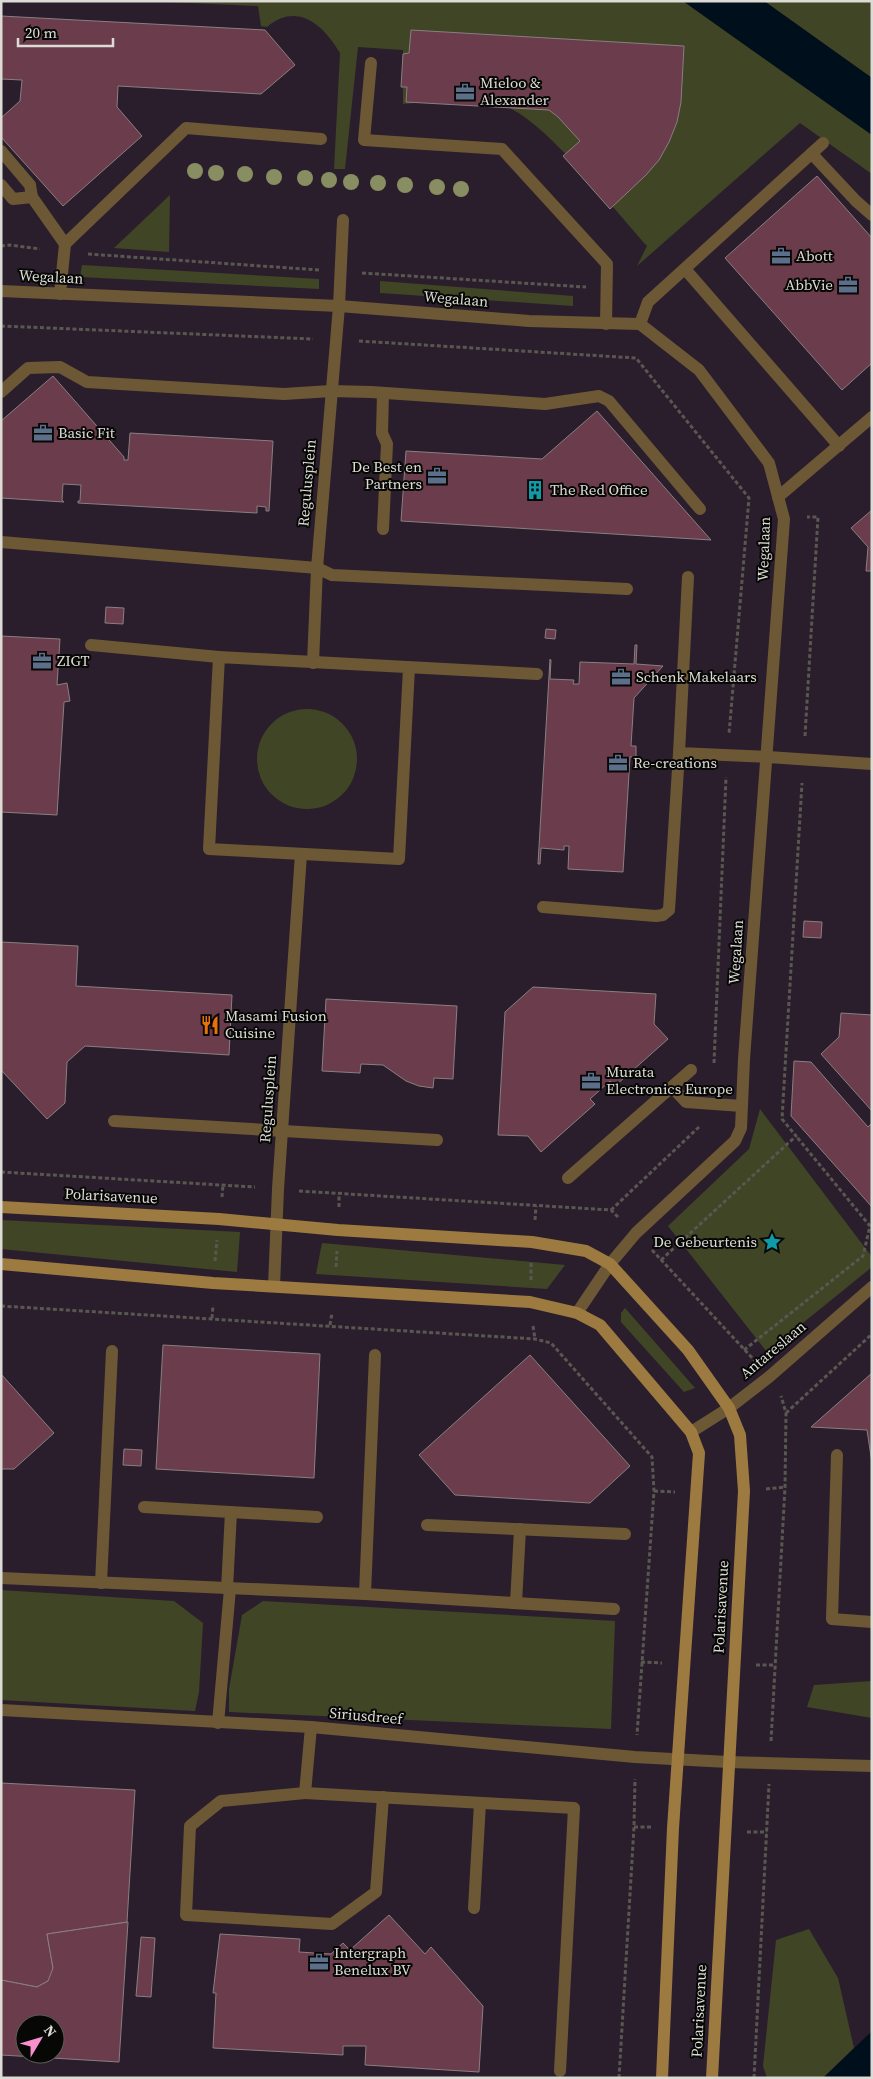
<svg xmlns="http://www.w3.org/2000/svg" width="873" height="2079" font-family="'Source Serif 4',serif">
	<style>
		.commercial { fill: #2a1e2c; fill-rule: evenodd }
		.green { fill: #404526 }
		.water { fill: #000f1c }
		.building { fill: #6b3c4b; stroke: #897f81; fill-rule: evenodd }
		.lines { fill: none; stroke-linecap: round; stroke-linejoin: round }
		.path { stroke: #595751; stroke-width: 3; stroke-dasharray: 4 2.5; stroke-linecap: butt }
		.lane { stroke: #6d5835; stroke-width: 12 }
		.street { stroke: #6d5835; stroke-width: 12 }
		.secondary { stroke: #9c7a40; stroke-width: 12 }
		.tree { fill: #888e61 }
		.labels { text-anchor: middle; stroke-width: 4; stroke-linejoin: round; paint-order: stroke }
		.poi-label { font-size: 15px; fill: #dcdbd6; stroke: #070705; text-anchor: start }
		.street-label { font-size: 15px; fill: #dcdbd6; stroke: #070705 }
	</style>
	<rect width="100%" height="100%" fill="#1e1c15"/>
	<path class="commercial" d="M1,1H664L872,128V2078H1ZM25,2024H55V2054H25Z"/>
	<g class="green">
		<path d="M146,1H683L872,135V174L800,123L637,266L647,246C617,213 542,116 502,105C470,97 436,102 403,104V50L358,47L345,169H334L340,53C324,26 298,1 267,27L261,26L258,6Z"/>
		<path d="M764,1H872V78Z"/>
		<path d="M170,195L169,252L114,248Z"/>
		<path d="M82,265L319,279V289L80,277Z"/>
		<path d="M380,281L573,296V306L380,293Z"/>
		<circle cx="307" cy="759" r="50"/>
		<path d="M760,1109L872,1257V1267L767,1352L668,1226L749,1149Z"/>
		<path d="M1,1220L240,1232L237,1272L1,1249Z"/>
		<path d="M322,1243L565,1265L547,1289L316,1274Z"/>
		<path d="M625,1308L695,1388L684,1392L621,1322V1313Z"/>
		<path d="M1,1590L174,1601L203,1623L199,1692L195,1711L1,1700Z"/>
		<path d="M263,1601L615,1621L611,1729L229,1712V1689L242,1615Z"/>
		<path d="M872,1681V1718L807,1707L814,1685Z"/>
		<path d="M809,1929L838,1978L854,2048L823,2078H767L763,2066L776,1940Z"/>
	</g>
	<g class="water">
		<path d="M683,1H764L872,78V135Z"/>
		<path d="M872,2031V2078H823Z"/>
	</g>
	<g class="building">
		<path d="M1,16L265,30L295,65L261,94L118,86L117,107L142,136L63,206L1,137V118L20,101L22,80L1,79Z"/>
		<path d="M411,30L684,46L681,102L677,122L669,142L659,160L646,175L610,209L563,156L580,141L558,117L549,110L406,102L407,87H401L403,54L409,53Z"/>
		<path d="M817,176L872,238V363L842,390L725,258Z"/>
		<path d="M53,376L124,457V460H128L130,433L273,441L269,511H266V507L257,506V513L78,503V501H80L81,485L63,484L62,500L64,502L1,498V421Z"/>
		<path d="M597,411L711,540L401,521L406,451L542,459Z"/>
		<path d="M872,510V571H866L868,547L851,528Z"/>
		<path d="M106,607L124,608L123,624L105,623Z"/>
		<path d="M546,629L556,630L555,639L545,638Z"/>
		<path d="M1,636L60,639L57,685L67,683L70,701L64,702L57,815L1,812Z"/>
		<path d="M635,645H637L636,664L663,666L634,698L631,746H636V757H630L623,872L568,869L569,846H564V850L541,848L540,864H538L550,659L551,660L550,679L574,680L573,684H579L580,662L634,664Z"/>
		<path d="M804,921L822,922L821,938L803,937Z"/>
		<path d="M1,942L78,946L76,986L232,995L229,1055L85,1046L67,1062L65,1103L47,1119L1,1070Z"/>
		<path d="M533,987L656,994L654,1024L668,1039L615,1086L610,1081L590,1099L595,1104L541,1152L528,1136L498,1135L505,1012Z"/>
		<path d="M326,999L457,1006L453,1079L434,1078L433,1088L419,1086L406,1081L383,1065L361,1064L360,1073L322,1071Z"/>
		<path d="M841,1013L872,1015V1111L821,1054L839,1037Z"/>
		<path d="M794,1061L811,1062L868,1127L872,1123V1207L791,1116Z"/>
		<path d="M163,1345L320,1354L314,1478L156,1469Z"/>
		<path d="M530,1355L630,1466L590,1503L455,1495L419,1455Z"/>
		<path d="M872,1373V1463L867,1430L811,1427Z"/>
		<path d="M1,1374L54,1433L14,1469H1Z"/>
		<path d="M124,1449L142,1450L141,1466L123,1465Z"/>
		<path d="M1,1783L135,1790L127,1922L47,1934L53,1968L52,1975L48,1981L37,1987L1,1980Z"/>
		<path d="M389,1915L425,1954L431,1947L483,2006L479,2072L365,2065L366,2046H343V2055L213,2048L216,1993H213L220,1934L300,1939L299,1952L331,1954L343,1943L350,1950Z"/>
		<path d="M128,1922L119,2062L1,2055V1980L37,1987L48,1981L53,1968L47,1934ZM25,2024H55V2054H25Z"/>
		<path d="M141,1937L155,1938L151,1997L136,1996Z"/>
	</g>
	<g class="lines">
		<g class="path">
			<path d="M1,246L10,245L40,249"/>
			<path d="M88,254L319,270"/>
			<path d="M362,273L586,287"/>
			<path d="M1,326L313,339"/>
			<path d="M359,341L636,358L749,498L729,734"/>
			<path d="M805,736L818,517H807"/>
			<path d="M714,1063L726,777"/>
			<path d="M1,1172L255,1187"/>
			<path d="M299,1191L611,1210L619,1218"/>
			<path d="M222,1197L223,1185"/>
			<path d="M339,1207V1194"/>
			<path d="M611,1210L699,1127"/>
			<path d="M535,1220L536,1206"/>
			<path d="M652,1250L755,1361"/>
			<path d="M661,1260L796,1136L782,1119L802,783"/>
			<path d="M215,1261L217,1240"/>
			<path d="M336,1267L337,1251"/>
			<path d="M531,1280V1263"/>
			<path d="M1,1306L535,1339L551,1343L652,1457L654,1491L637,1735"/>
			<path d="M212,1318L213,1305"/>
			<path d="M330,1325L332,1313"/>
			<path d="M533,1326L535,1339"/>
			<path d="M744,1350L863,1256L870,1226L796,1136"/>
			<path d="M786,1413L872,1334"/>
			<path d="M766,1489L785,1487"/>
			<path d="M654,1491L675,1492"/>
			<path d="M641,1662L662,1663"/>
			<path d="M756,1665H775"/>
			<path d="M771,1741L785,1487L786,1413L781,1396"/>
			<path d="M634,1827H651"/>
			<path d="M747,1832H767"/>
			<path d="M619,2078L634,1827L635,1779"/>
			<path d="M754,2078L769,1784"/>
		</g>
		<g class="lane">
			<path d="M371,63L364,140L502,149L607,264L606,324"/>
			<path d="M1,151L30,185L32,197L65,244"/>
			<path d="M812,154L856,201L872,215"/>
			<path d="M1,185L13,199L32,197"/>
			<path d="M685,269L839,446"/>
			<path d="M60,294L65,244L186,128L321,139"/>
			<path d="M339,306L343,220"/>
			<path d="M640,324L648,302L823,143"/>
			<path d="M1,392L28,368L60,367L87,382L284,394L331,391L371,392L545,404L599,396L609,401L700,509"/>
			<path d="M383,393L382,433L387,444L383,529"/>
			<path d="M778,497L872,417"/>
			<path d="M1,542L317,568L332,575L627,589"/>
			<path d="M688,577L679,753L768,757"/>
			<path d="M543,907L656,916L663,915L669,910L679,753"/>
			<path d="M672,1087L686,1102L742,1106"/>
			<path d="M114,1121L437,1140"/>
			<path d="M568,1178L691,1070"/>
			<path d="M837,1455L832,1619L872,1622"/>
			<path d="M144,1507L317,1517"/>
			<path d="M427,1525L625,1534"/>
			<path d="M1,1578L365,1594L614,1609"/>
			<path d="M101,1583L112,1351"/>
			<path d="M227,1589L231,1512"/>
			<path d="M365,1594L375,1355"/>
			<path d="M516,1603L520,1529"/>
			<path d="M218,1723L230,1589"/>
			<path d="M311,1727L305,1793L221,1801L190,1826L186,1915L332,1924L376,1892L383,1797"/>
			<path d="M728,1762L872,1766"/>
			<path d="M305,1793L574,1808L560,2071"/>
			<path d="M474,1908L480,1803"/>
		</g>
		<g class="street">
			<path d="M1,291L339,306L529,321L640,324L699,370L769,463L784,519L744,1059L741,1128L735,1141L636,1233L610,1264L577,1313"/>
			<path d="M91,645L219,657"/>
			<path d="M313,663L317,568L339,306"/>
			<path d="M409,668L399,859L209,849L219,657L537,674"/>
			<path d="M768,757L872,764"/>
			<path d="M274,1286L278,1189L301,854"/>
			<path d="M691,1432L729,1408L769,1377L872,1287"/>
			<path d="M1,1710L311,1727L635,1757L728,1762"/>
		</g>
		<g class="secondary">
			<path d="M1,1207L219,1219L338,1230L532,1242L586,1251L610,1264L688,1350L729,1408L740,1435L744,1491L712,2078"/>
			<path d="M1,1264L213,1283L530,1302L577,1313L600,1325L691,1432L699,1453L673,1828L662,2078"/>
		</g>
	</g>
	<g class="tree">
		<circle cx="195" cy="171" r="8"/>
		<circle cx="216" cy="173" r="8"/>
		<circle cx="245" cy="174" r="8"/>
		<circle cx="274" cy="177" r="8"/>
		<circle cx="305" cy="178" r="8"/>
		<circle cx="329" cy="180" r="8"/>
		<circle cx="351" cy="182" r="8"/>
		<circle cx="378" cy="183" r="8"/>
		<circle cx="405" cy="185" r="8"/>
		<circle cx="437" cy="187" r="8"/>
		<circle cx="461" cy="189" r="8"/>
	</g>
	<defs>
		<g id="office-bare" transform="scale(1.5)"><path d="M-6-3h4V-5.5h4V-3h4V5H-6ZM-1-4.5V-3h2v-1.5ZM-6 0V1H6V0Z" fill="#5c6f8a" stroke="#070705" stroke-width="2.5" paint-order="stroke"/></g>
		<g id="building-bare" transform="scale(1.5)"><path d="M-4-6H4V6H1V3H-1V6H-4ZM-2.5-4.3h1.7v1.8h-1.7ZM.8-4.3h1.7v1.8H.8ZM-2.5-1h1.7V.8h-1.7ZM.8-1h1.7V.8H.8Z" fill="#0f9aa8" stroke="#070705" stroke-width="2.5" paint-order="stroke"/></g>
		<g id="restaurant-bare" transform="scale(1.5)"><path d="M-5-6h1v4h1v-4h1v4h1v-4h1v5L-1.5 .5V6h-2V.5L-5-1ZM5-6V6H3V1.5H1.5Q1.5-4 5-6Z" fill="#e8710a" stroke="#070705" stroke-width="2.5" paint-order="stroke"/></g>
		<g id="sight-bare" transform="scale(1.5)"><path d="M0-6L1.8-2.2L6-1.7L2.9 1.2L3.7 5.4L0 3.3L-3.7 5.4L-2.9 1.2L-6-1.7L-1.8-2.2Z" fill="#0f9aa8" stroke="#070705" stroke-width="2.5" paint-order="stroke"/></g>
	</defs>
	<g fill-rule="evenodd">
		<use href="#office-bare" x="465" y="92"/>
		<use href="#office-bare" x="781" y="256"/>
		<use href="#office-bare" x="848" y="285"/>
		<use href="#office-bare" x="43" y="433"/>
		<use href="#office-bare" x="437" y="476"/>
		<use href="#building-bare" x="535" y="490"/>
		<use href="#office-bare" x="42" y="661"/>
		<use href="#office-bare" x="621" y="677"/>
		<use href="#office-bare" x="618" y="763"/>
		<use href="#restaurant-bare" x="210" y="1025"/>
		<use href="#office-bare" x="591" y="1081"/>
		<use href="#sight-bare" x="772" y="1242"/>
		<use href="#office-bare" x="319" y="1962"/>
	</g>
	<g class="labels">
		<g class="poi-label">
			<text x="480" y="88">Mieloo &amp;<tspan x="480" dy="17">Alexander</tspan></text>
			<text x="796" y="261">Abott</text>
			<text x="833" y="290" text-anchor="end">AbbVie</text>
			<text x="58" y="438">Basic Fit</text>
			<text x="422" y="472" text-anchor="end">De Best en<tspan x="422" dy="17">Partners</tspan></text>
			<text x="550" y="495">The Red Office</text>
			<text x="57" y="666">ZIGT</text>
			<text x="636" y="682">Schenk Makelaars</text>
			<text x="633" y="768">Re-creations</text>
			<text x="225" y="1021">Masami Fusion<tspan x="225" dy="17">Cuisine</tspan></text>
			<text x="606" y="1077">Murata<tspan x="606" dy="17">Electronics Europe</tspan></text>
			<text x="757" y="1247" text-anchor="end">De Gebeurtenis</text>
			<text x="334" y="1958">Intergraph<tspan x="334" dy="17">Benelux BV</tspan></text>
		</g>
		<g class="street-label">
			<text transform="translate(51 277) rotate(3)" y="5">Wegalaan</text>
			<text transform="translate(456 299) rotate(5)" y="5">Wegalaan</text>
			<text transform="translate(307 483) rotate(-85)" y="5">Regulusplein</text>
			<text transform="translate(764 549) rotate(-88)" y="5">Wegalaan</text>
			<text transform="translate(736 952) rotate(-86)" y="5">Wegalaan</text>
			<text transform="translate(268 1099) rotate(-86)" y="5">Regulusplein</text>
			<text transform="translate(111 1196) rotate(3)" y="5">Polarisavenue</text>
			<text transform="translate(773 1350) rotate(-40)" y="5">Antareslaan</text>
			<text transform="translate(721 1607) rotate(-87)" y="5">Polarisavenue</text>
			<text transform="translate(366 1716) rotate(5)" y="5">Siriusdreef</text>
			<text transform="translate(699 2011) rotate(-87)" y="5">Polarisavenue</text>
		</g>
	</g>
	<rect width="873" height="2079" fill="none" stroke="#dcdbd6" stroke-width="5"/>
	<g transform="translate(40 2039) rotate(52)"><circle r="24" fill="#070705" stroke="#5c5c59"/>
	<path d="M0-4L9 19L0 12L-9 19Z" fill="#f790cd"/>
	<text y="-8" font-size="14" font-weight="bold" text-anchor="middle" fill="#dcdbd6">N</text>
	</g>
	<path d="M18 38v8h95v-8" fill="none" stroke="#dcdbd6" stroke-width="2.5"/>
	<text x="25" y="38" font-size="15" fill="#dcdbd6" stroke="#070705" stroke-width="4" paint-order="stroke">20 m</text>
</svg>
